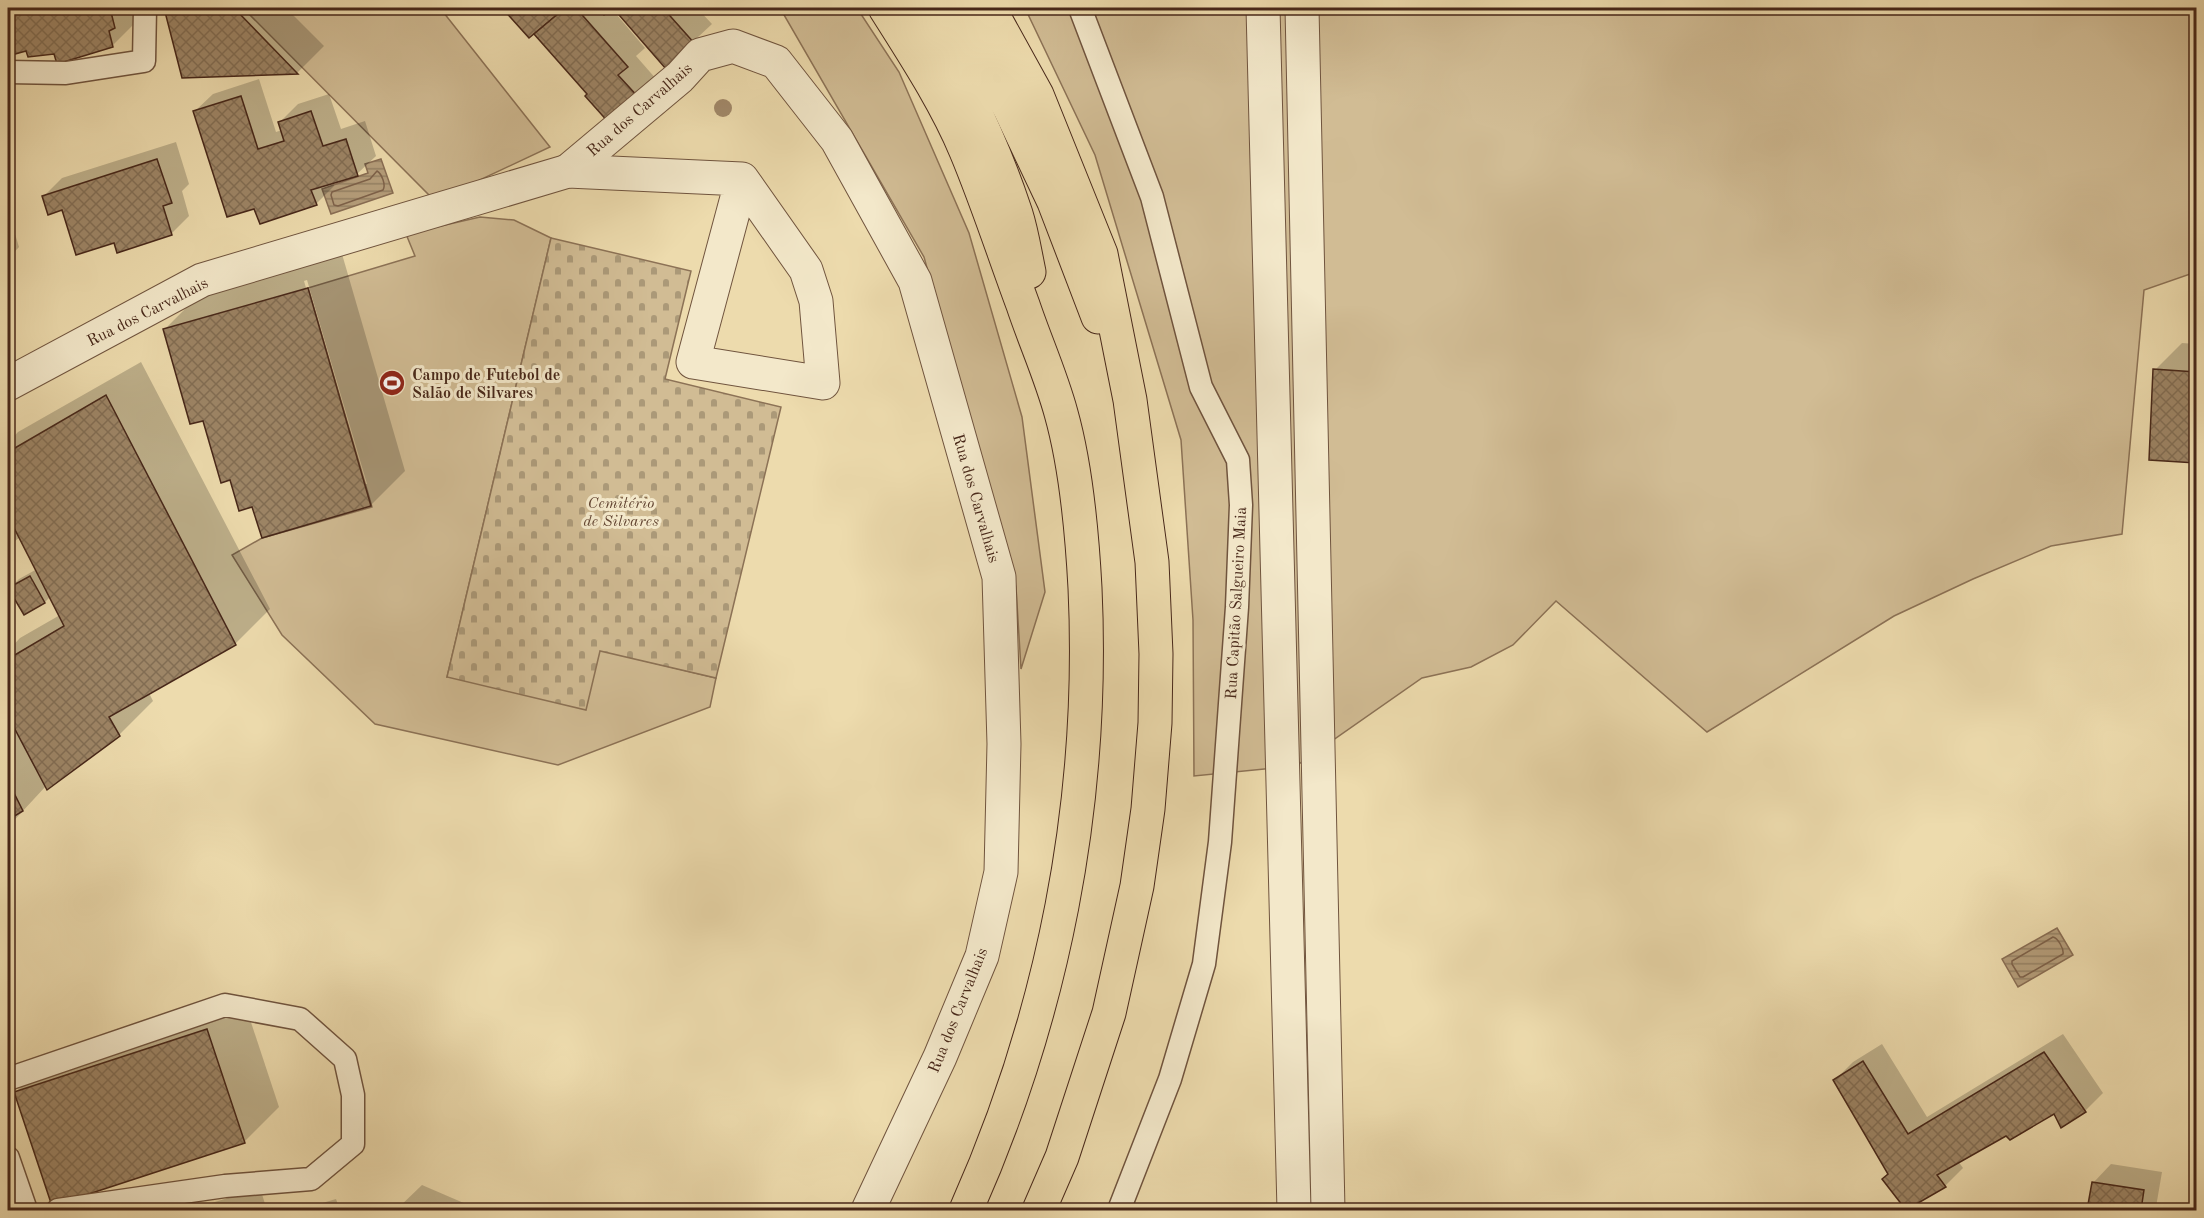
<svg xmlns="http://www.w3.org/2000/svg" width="2204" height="1218" font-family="'Old Standard TT',serif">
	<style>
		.green { fill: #d1bc94; stroke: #8c7256; stroke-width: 1.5 }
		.cemetery { fill: url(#cemetery-stones); stroke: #8c7256; stroke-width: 1.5 }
		.water { fill: url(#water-rules); stroke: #896e54; stroke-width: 1.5 }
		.shadow { fill: #0003; fill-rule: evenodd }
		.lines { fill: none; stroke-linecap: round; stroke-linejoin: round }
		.shore { stroke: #7e624a; stroke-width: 1.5 }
		.building { fill: url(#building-cross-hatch); stroke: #472719; stroke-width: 1.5 }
		.service-casing { stroke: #70543e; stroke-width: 25 }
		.minor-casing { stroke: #70543e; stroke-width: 35 }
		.motorway-casing { stroke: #472719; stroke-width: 35 }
		.service { stroke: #f3e8ca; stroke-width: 22 }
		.minor { stroke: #f3e8ca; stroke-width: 33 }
		.motorway { stroke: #eddbad; stroke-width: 33 }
		.tree { fill: #a18869 }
		.labels { text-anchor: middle; stroke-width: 6; stroke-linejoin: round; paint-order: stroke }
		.street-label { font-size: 16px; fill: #472719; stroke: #f3e8ca }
		.poi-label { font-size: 16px; font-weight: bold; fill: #472719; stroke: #f3e8ca; text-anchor: start }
		.park-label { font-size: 16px; font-style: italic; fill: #634532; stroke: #f3e8ca }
	</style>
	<defs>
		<pattern id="cemetery-stones" width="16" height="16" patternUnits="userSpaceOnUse" patternTransform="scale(1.5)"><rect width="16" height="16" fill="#d1bc94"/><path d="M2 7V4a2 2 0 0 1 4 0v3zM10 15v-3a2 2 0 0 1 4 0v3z" fill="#ab9978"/></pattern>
		<pattern id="water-rules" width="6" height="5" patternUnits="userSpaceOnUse" patternTransform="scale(1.5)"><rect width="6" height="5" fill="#b59e7b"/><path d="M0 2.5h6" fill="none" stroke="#958164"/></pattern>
		<pattern id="building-cross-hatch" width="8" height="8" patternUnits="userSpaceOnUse" patternTransform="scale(1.5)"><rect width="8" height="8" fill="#9d8566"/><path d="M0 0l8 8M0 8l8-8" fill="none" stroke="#826d53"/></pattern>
	</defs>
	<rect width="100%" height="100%" fill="#eddbad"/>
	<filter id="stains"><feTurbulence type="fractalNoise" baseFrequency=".00333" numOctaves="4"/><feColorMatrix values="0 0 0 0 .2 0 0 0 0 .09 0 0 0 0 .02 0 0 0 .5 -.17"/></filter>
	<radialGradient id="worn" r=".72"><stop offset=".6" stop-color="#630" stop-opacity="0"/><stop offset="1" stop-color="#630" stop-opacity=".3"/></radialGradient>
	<g class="green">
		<path d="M243,8H440L550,147L435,201Z"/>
		<path d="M780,8H857L899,72L969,233L1022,417L1045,592L1021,669L1016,587L924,257Z"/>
		<path d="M1025,8H2196V272L2144,290L2122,534L2051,546L1973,579L1894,616L1707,732L1556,601L1513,645L1471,667L1422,678L1296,766L1194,776L1193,620L1181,440L1095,155Z"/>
		<path d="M480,217L514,220L551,238L447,677L600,650L716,678L710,707L558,765L375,724L282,635L232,555L262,538L372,507L308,288L415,256L406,234Z"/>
	</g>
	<path class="cemetery" d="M551,238L691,271L665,379L781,407L716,678L600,651L586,710L447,677Z"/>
	<g class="water">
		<path d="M381,159L393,193L331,214L322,189L368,173L365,164Z"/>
		<path d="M2057,928L2073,955L2018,987L2002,959Z"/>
	</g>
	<g class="shadow">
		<path d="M8,8H146L147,11L112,46L55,52L26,50L8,54Z"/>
		<path d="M165,8H286L324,46L297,73L183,76Z"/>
		<path d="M504,8H611L645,48L636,56L657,80L638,98L589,94L534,32L529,36Z"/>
		<path d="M615,8H697L712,24L666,67Z"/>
		<path d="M259,79L276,132L282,130L280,122L298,104L329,94L341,129L365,121L376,156L357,174L333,182L334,186L316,204L255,207L194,112L213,94Z"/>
		<path d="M176,142L189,184L182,191L189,216L171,234L115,241L44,196L62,178Z"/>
		<path d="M8,211L19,247L8,259Z"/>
		<path d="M342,254L405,471L371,505H253L231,478L165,329L199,295ZM307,280L367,484H363L304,281Z"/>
		<path d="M2182,343L2196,344V461L2150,459L2155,370Z"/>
		<path d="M141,362L270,609L236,643L149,693L153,701L119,735L46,786L8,827V651L20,638L60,615L51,596L45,602L25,613L10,588L19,579L37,569L20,537L8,547V443L18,432Z"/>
		<path d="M242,995L279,1107L244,1142L16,1092L50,1058Z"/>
		<path d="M2063,1034L2103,1093L2085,1111L2055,1112L2007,1134L1958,1161L1963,1168L1945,1186L1835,1080L1853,1062L1882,1044L1927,1117Z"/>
		<path d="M2111,1164L2162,1172L2156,1207L2153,1210H2088L2093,1183Z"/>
		<path d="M422,1185L480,1210H396Z"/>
		<path d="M260,1188L267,1210H189Z"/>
		<path d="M336,1199L340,1210H299Z"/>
	</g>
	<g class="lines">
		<g class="shore">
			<path d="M377,171C382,174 386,185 383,190L338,206L334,205L331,195L332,192L370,179Z"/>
			<path d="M2053,937C2058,938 2064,949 2063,954L2023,977H2020L2012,964V961Z"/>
		</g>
	</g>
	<g class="building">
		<path d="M8,8H110L115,28L109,31L113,47L57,64L54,54L28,57L26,51L8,56Z"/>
		<path d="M164,8H234L298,74L182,78Z"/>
		<path d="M502,8H565L529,38Z"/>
		<path d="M565,8H576L628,67L618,75L640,99L610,124L585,96L587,94L534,34Z"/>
		<path d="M598,8H663L695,44L666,69L613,8L604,15Z"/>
		<path d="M241,96L258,149L284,141L278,122L311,111L323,146L346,139L358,176L311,190L317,205L260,224L254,209L227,217L193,111Z"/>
		<path d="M157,159L172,203L163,206L172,235L117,253L114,243L76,255L62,210L48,215L42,196Z"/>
		<path d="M308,288L371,506L262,538L252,507L239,511L230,480L221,483L203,421L190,424L163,329Z"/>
		<path d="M2153,369L2196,372V463L2149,460Z"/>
		<path d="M106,395L236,645L109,717L120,736L47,790L8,716V659L64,626L8,516V452Z"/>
		<path d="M8,532L14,545L8,549Z"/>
		<path d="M30,576L45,603L24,615L8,588Z"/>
		<path d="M8,781L23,811L8,820Z"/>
		<path d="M207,1029L245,1143L52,1206L14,1092Z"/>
		<path d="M2044,1052L2086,1112L2061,1128L2054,1114L2010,1140L2006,1136L1937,1175L1946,1187L1906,1210L1882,1179L1888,1174L1833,1080L1863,1061L1908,1134Z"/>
		<path d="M2092,1182L2144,1190L2141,1210H2087Z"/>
	</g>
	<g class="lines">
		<g class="service-casing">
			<g id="service">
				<path d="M1080,8L1152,197L1201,387L1238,460L1241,505L1237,607L1220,842L1204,964L1170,1079L1119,1210"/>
				<path d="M8,72L66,73L144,61L145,8"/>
				<path d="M8,1079L225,1005L300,1019L345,1059L353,1095V1144L311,1179L225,1186L58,1210"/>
				<path d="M8,1158L26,1210"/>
			</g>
		</g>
		<g class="minor-casing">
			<g id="minor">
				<path d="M1263,8L1294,1210"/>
				<path d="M1302,8L1328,1210"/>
				<path d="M568,171L680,77L700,55L733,46L776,62L837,140L915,281L999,577L1004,744L1001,872L982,956L940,1057L868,1210"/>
				<path d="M8,384L202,280L568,171L742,179L693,362L823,383L816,301L806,270L742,179"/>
			</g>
		</g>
		<g class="motorway-casing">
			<g id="motorway">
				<path d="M885,8C914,54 945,101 966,151C987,201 1004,254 1023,305C1035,341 1051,376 1061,413C1076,466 1082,532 1085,588C1095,803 1053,1015 966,1210"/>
				<path d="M918,8C959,73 992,141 1016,214C1022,233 1025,253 1029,272"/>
				<path d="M953,8L1010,109L1054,202L1098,317"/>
				<path d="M989,8L1037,95L1101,254L1130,400L1152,562L1156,654L1155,723L1148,809L1137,886L1109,1013L1062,1157L1039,1210"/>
			</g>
		</g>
		<use href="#service" class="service"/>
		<use href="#minor" class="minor"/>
		<use href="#motorway" class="motorway"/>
	</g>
	<circle class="tree" cx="723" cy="108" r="9"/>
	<defs>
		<g id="stadium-disc" transform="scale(1.35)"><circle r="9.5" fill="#8f2418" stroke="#f3e8ca"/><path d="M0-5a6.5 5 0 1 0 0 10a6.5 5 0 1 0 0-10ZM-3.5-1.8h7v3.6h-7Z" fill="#fff"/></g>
	</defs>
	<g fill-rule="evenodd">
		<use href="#stadium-disc" x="392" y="383"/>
	</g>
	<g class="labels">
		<g class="street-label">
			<text transform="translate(639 109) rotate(-41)" y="6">Rua dos Carvalhais</text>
			<text transform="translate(147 311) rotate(-27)" y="6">Rua dos Carvalhais</text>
			<text transform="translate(977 498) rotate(74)" y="6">Rua dos Carvalhais</text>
			<text transform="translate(1235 603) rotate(-87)" y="6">Rua Capitão Salgueiro Maia</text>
			<text transform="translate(957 1010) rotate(-68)" y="6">Rua dos Carvalhais</text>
		</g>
		<g class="poi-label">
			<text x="412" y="380">Campo de Futebol de<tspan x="412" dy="18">Salão de Silvares</tspan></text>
		</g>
		<g class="park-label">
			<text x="621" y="508">Cemitério<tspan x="621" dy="18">de Silvares</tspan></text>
		</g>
	</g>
	<rect width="2204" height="1218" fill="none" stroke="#eddbad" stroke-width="30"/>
	<rect x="9" y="9" width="2186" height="1200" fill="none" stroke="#472719" stroke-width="3"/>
	<rect x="15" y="15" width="2174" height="1188" fill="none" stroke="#472719" stroke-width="1.5"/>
	<rect width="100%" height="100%" filter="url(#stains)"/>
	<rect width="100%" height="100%" fill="url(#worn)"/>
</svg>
